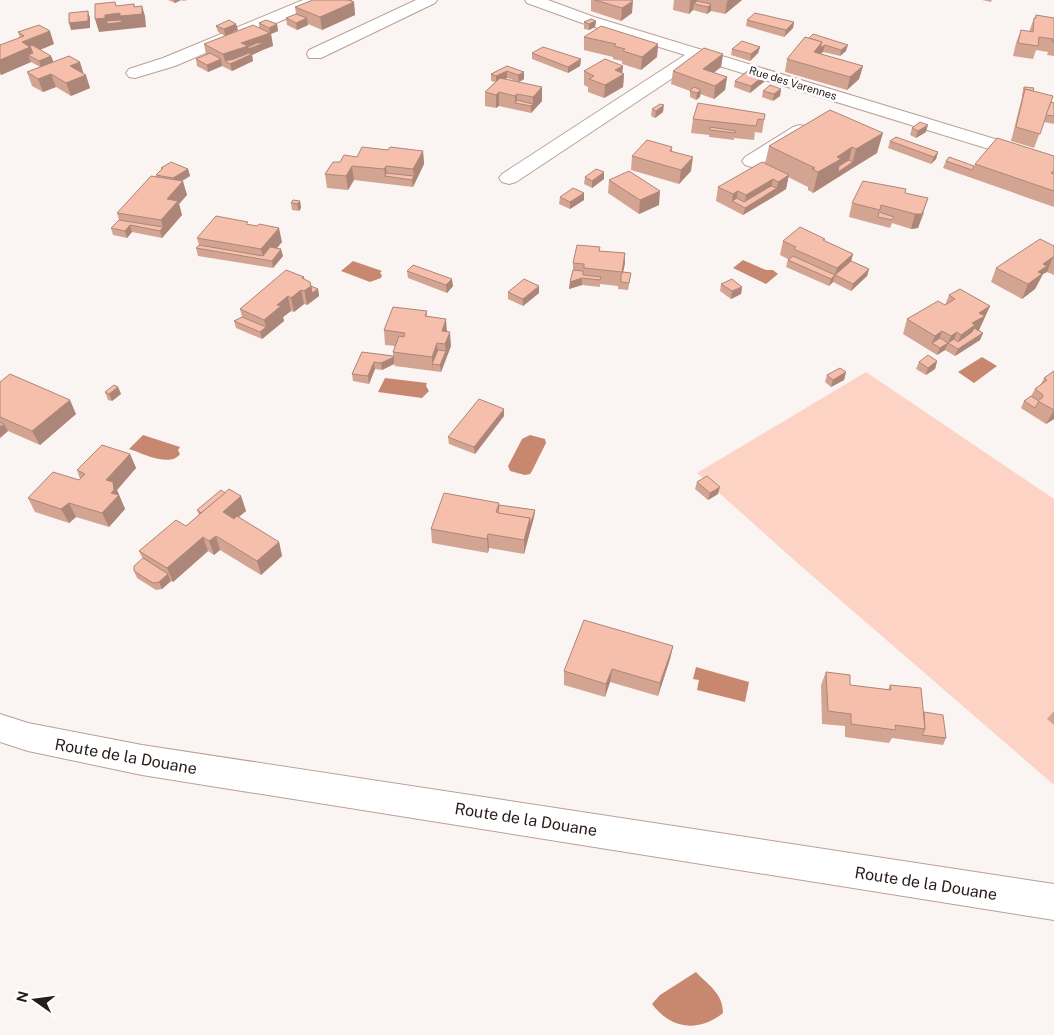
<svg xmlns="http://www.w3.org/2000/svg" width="1054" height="1035" font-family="'Public Sans',sans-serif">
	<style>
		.green { fill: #fcd3c4 }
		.water { fill: #c8876f }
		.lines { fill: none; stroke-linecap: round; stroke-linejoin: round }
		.minor-casing { stroke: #bb9f94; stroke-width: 2 }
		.major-casing { stroke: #bb9f94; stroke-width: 2 }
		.minor { fill: #fff; fill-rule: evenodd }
		.major { fill: #fff; fill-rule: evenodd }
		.wall { fill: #d4a493; fill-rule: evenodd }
		.shaded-wall { fill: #ac8678 }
		.building { fill: #f6bfab; stroke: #ac8678 }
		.labels { text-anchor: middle; stroke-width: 5; stroke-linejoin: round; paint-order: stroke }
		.far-street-label { font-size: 11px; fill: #271c18; stroke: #fff }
		.near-street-label { font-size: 16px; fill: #271c18; stroke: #fff }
	</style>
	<rect width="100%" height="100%" fill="#faf4f2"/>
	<path class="green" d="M866,372L1054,499V785L794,560L697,473Z"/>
	<g class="water">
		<path d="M743,260L766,270H773L778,274L766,284L733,268Z"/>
		<path d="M353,261L382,271L380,273L382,275L381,278L370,282L341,271Z"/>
		<path d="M982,357L997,366L974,383L958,372Z"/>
		<path d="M385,378L427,383L426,386L429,391L422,398L378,392Z"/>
		<path d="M143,435L180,447L178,450L180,454C170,468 142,453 129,449Z"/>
		<path d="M530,435L545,439L546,443L532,471L530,474L525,475L510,471L508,466L522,439Z"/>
		<path d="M696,667L749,682L745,702L697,690L699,680L693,679Z"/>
		<path d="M696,972C708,985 723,993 723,1013C698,1033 671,1029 652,1004L660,995Z"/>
	</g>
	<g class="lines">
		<g class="minor-casing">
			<g id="minor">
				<path d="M303,0H325L323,3L175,66L135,78L129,77L126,73L129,69L163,58Z"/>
				<path d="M416,0H437L435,3L321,58H309L307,54L309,50Z"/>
				<path d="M525,0H548L594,17L1054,157V169L700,60L516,182L509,184L502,182L499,178L502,174L685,55L582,23L527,3Z"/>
				<path d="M800,125L807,127L809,131L807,135L759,165L752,167L745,165L742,161L745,157L793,127Z"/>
			</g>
		</g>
		<g class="major-casing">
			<path id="major" d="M0,714L28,723L142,745L1054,884V920L142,775L28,751L0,742Z"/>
		</g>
		<use href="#minor" class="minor"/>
		<use href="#major" class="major"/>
	</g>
	<g class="wall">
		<path d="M168,0H187L184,1L181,0L175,3Z"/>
		<path d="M313,0H352L353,2H354L355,15L322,30L308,24V25L297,30L287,25L286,18L296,14L295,7Z"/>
		<path d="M591,0H632V13L621,21L591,11Z"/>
		<path d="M674,0H697V1V0H742L725,14L711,11L707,14L693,10L689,14L673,10Z"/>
		<path d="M982,0H992L991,2Z"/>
		<path d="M1036,15L1054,18V56L1047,55L1048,52L1036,50L1033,59L1013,56L1016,43L1021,30L1029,32L1034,18H1035Z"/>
		<path d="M747,20L794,22L793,28L784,37L746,26Z"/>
		<path d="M596,21L595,27L589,30L584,29V22Z"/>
		<path d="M259,23L277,24L278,31L271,34L273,46L265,49L252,55L253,61L232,71L222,66L208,72L197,66L196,59L206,55L204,44L259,28Z"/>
		<path d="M236,24L238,30L225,36L218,32L216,26Z"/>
		<path d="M18,32L54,44L40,50L51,56L53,62L84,74L90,88L71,96L56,87L43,92L32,86L27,72L40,67L31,62L1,75L0,74V45L20,38Z"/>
		<path d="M584,37L658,44L657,57L641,70L622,64V61L613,59V57L584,50Z"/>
		<path d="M805,37L846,51L840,56L823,52L821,54L863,66L859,79L847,90L785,72L787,59Z"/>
		<path d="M760,47L758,53L750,61L731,55L732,49Z"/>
		<path d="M532,53L581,59L580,66L568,73L532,59Z"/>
		<path d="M723,54L721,67L714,73L727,77L725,90L714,99L700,94V97L696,100L690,97V91L671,84L673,71Z"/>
		<path d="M507,66L524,79L519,82L542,101L531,113L499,106L496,108L485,106V92L495,82L491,81V74ZM507,78L516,81L505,79Z"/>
		<path d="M623,66L622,73L624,74L623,87L604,98L588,92V87L584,85V71Z"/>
		<path d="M735,81H765L750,93L734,87Z"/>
		<path d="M1024,87L1033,91L1051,102L1054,103V124L1044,122L1034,148L1011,141L1022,97V94Z"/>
		<path d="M781,89L780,96L773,101L762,97L763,91Z"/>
		<path d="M652,109L663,112L655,118L651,116Z"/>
		<path d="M830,110L877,153L813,193L808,190V187L788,177L786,189L743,215L716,201L718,187L765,164L769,146Z"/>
		<path d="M765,114L762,133L755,132L754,140L734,138V140L709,137V135L691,133L693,119Z"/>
		<path d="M912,128L926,132L916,138L910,135Z"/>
		<path d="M890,141L938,152L936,159L931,164L888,148Z"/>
		<path d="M672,147V151L691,171L679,184L631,170L632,156Z"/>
		<path d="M388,150L423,151L424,164L413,187L354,180L348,190L327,188L325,174L340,162L357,157Z"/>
		<path d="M1054,156V207L943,168L946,161L974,166L975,164Z"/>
		<path d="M161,168L188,169L190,176L182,181L187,195L179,204L182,215L162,238L132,232L127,238L113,235L111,228L119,220L117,213L156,177V175L162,170Z"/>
		<path d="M585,177L604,179L592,188L584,184Z"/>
		<path d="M609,180L659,205L639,214L608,193Z"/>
		<path d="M905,193L924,213L918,228L911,229L892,223L890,228L849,217L852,203Z"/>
		<path d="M560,197L584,200L570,209L559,204Z"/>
		<path d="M300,201L301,208L299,211L292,210L291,203Z"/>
		<path d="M249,225L282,242L277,248L283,256L273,268L198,256L196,248L199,245L197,238Z"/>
		<path d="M783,241H825L853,254L851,261L869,269L867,276L851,291L833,282L829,286L786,267L788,259L780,255Z"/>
		<path d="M1054,246V275L1047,272L1043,274L1035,289L1022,299L991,282L996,268Z"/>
		<path d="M600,247V251L625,253L623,272L631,273L628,290L618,289V286L600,284V287L582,285L569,289L570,282L573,270V263Z"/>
		<path d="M407,271L453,286L447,293L408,278Z"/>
		<path d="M304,279L312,293L318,289L319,296L307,305L304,304L294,312L291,311L283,317L284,321L262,339L236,328L234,321L242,317L240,309Z"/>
		<path d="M721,284L742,287L741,294L731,299L720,291Z"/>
		<path d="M508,292L539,293L523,306L508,299Z"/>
		<path d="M949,295L990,306L979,330L983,333L980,340L955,356L945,350L937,355L903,334L907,319L945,305Z"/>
		<path d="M427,311V316L447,331L451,346L441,372L395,366L394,364L382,370L375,369L369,384L353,381L352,374L362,352L393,356V352L395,346L385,345L384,330Z"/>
		<path d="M937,361L935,369L926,375L916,369L919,362Z"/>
		<path d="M1054,371V419L1046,424L1021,408L1024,401L1031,396L1035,389L1041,384L1044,378Z"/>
		<path d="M846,372L844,380L831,387L825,382L827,375Z"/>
		<path d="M0,382L76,414L40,445L8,431L0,438Z"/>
		<path d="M118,387L121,394L112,401L108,400L105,392Z"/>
		<path d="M504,416L475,454L449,444L448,437Z"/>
		<path d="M130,454L136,468L117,490L125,509L109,527L76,517L69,523L35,512L28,498L79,480L80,479L77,470Z"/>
		<path d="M697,482L718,494L708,500L695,489Z"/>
		<path d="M225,493L241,496L246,511L238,517L279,542L282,556L261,575L220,550L214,555L208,551L173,582L171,581L162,589L156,590L137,578L134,571L143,559L139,551L186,526L199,515L197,510Z"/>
		<path d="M499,503V505L535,510L534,517L524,554L489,548L488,553L432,543L431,529Z"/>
		<path d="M673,646L670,659L658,696L610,682L605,697L564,685V671Z"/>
		<path d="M826,672L850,685L888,690L890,685L924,712L946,738L943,745L892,738L889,743L845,737V726L822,724L821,685Z"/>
		<path d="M1054,711V725L1047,719Z"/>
	</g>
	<g class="shaded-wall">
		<path d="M174,0H181L175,3Z"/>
		<path d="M691,0H697V4H694L693,10L689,14L690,1Z"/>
		<path d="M729,0H742L725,14L727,1Z"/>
		<path d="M633,1L632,13L621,21L622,8Z"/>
		<path d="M115,2L119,14L134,7V4L136,13L142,6L145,16L146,27L99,32L95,19L105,15Z"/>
		<path d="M354,2L355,15L322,30L320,17Z"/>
		<path d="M711,4V11L707,14L708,7Z"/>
		<path d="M88,11L90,18V28L71,30L69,23Z"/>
		<path d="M307,18L308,25L297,30L296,23Z"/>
		<path d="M596,21L595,27L589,30V24Z"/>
		<path d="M794,22L793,28L784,37L786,30Z"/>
		<path d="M236,24L238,30L225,36L224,29Z"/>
		<path d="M277,24L278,31L271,34L273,46L265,49L252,55L253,61L232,71L230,64L225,61L223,54L241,43L270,33L269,28Z"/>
		<path d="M50,31L54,44L32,53L34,58L28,55L31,62L1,75L0,71V60L22,42Z"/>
		<path d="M822,42L825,45L823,52L819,55L814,52Z"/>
		<path d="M658,44L657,57L641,70L642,57Z"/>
		<path d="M848,45L846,51L840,56L841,50Z"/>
		<path d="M760,47L758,53L750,61L751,54Z"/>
		<path d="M723,54L721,67L702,81L703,69Z"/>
		<path d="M51,56L54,63L41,68L39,61Z"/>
		<path d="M221,59L222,66L208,72L207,65Z"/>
		<path d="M581,59L580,66L568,73V67Z"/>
		<path d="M80,62L84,75H86L90,88L71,96L66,83L70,66Z"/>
		<path d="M623,66L622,75L624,74L623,87L604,98L605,85L615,70Z"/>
		<path d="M863,66L859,79L847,90L850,77Z"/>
		<path d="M507,71V78L496,83V76Z"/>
		<path d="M524,72V79L519,82L518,75Z"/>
		<path d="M51,74L56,87L43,92L38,79Z"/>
		<path d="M766,74L765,81L750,93L751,86Z"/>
		<path d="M727,77L725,90L714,99L715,86Z"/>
		<path d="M542,87V101L533,111V97Z"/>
		<path d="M781,89L780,96L773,101L774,94Z"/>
		<path d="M701,90L700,97L696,100L697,93Z"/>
		<path d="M499,92V106L496,108V95Z"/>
		<path d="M517,94V103H515V96Z"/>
		<path d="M533,104V111L531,113V106Z"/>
		<path d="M664,105L663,112L655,118L656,111Z"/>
		<path d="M928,125L926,132L916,138L918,131Z"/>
		<path d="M883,133L877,153L851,169L856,149Z"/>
		<path d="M852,147L848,165L853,162L851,169L813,193L818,172L837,157Z"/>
		<path d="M423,151L424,164L413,187L412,180L414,176L413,169Z"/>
		<path d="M938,152L936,159L931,164L934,157Z"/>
		<path d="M693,157L691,171L679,184L681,170Z"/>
		<path d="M352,166L354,180L348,190L346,176Z"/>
		<path d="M386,166L387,177L385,176L384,169Z"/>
		<path d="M188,169L190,176L175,185L173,178Z"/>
		<path d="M604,172V179L592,188V181Z"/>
		<path d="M789,175L786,189L775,196L778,182Z"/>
		<path d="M773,179L770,192L777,188L775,196L743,215L745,208L744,207L746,195Z"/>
		<path d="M183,181L187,195L179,204L182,215L162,238L160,231L163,227L161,220L167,199Z"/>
		<path d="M660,191L659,205L639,214L640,200Z"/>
		<path d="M738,191L736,203L732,201L733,194Z"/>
		<path d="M584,193V200L570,209V202Z"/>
		<path d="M928,198L918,228L911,229L915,214Z"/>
		<path d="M300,201L301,208L299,211L297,204Z"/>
		<path d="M130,225L132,232L127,238L125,231Z"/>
		<path d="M279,228L282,242L267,260H264L261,249Z"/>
		<path d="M281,249L283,256L273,268L272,261Z"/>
		<path d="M625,253V264L621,282L622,272Z"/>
		<path d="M853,254L849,268L835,275L837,268Z"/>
		<path d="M1053,257L1047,272L1043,274L1035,289L1022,299L1028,284L1038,272L1043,264Z"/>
		<path d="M869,269L867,276L851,291L853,284Z"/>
		<path d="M835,275L833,282L829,286L831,279Z"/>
		<path d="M304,277L306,290L311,286L318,289L319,296L307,305L302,278Z"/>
		<path d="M582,278V285L569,289L570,282Z"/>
		<path d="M452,279L453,286L447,293L446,285Z"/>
		<path d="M539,286V293L523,306V299Z"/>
		<path d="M742,287L741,294L731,299L732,291Z"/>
		<path d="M301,290L304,304L294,312L291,298Z"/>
		<path d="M288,296L291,311L283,317L284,321L262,339L260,332L266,327L264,320L277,305Z"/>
		<path d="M990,306L979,330L956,347L961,335L972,323L979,313Z"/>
		<path d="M446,319L447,333L443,345L442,331Z"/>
		<path d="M942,331L937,345L932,343L935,336Z"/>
		<path d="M450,332L451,346L441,372L440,365L446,351L445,344Z"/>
		<path d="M957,332L952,345L948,343L945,350L937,355L940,348L948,343L951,336Z"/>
		<path d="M983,333L980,340L955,356L958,349Z"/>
		<path d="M437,343L438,357L432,364L433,371L432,357Z"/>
		<path d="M394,357V364L382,370L381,363Z"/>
		<path d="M937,361L935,369L926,375L928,368Z"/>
		<path d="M374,362L375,369L369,384L368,376Z"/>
		<path d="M846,372L844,380L831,387L833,380Z"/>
		<path d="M118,387L121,394L112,401L109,394Z"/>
		<path d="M70,400L76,414L40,445L32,431Z"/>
		<path d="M504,409V416L475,454L474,447Z"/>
		<path d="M1054,410V419L1046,424Z"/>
		<path d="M4,424L8,431L0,438V427Z"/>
		<path d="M130,454L136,468L117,490L125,509L109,527L102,513L106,480Z"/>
		<path d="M720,487L718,494L708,500L710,493Z"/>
		<path d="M241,496L246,511L228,526L223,512Z"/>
		<path d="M69,503L76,517L69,523L61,509Z"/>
		<path d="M535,510L534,517L524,554V540L530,518Z"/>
		<path d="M488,534L489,548L488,553L487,539Z"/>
		<path d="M216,536L220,550L214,555L209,541Z"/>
		<path d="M203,537L208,551L173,582L167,568Z"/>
		<path d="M279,542L282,556L261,575L257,561Z"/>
		<path d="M168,574L171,581L162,589L159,582Z"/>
		<path d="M673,646L670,659L658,696L660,683Z"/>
		<path d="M612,669L610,682L605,697L606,684Z"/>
	</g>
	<g class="building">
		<path d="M313,0H348L354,2L320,17L295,7Z"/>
		<path d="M595,0H631L633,1L622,8Z"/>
		<path d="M697,1L711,4L708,7L694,4Z"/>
		<path d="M115,2L116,6L134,4V7L142,6V14L120,16V13L105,15V18L95,19V4Z"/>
		<path d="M88,11V21L69,23V13Z"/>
		<path d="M755,13L794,22L786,30L747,20Z"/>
		<path d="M296,14L307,18L296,23L286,18Z"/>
		<path d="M1036,15L1054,18V42H1052L1053,39L1039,37L1038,46L1018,43L1021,30L1033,32L1034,18H1036Z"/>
		<path d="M591,19L596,21L589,24L584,22Z"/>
		<path d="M121,20L122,22L107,24V21Z"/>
		<path d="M229,20L236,24L224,29L216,26Z"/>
		<path d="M266,20L277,24L269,28L259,23Z"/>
		<path d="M39,25L50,31L22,42L30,47L0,60V45L24,36L18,32Z"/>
		<path d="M253,25L270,33L241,43L248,46L223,54L204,44Z"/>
		<path d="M601,26L658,44L642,57L623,51L625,49L614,46L616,44L584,37Z"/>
		<path d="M813,34L848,45L841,50L825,45L820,48L822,42L809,38Z"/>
		<path d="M805,37L822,42L814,52L863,66L850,77L787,59Z"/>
		<path d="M742,41L760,47L751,54L732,49Z"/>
		<path d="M257,43H264L248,49V47Z"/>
		<path d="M32,45L51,56L39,61L28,55L33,53L30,46Z"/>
		<path d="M543,47L581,59L568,67L532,53Z"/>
		<path d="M704,48L723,54L703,69L727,77L715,86L673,71Z"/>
		<path d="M210,53L221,59L207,65L196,59Z"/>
		<path d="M249,53L252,54L230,64L225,61L234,59Z"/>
		<path d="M69,56L80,62L70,66L86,75L66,83L51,74L38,79L27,72Z"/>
		<path d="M605,59L623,66L615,70L624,74L605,85L589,79L594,76L584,71Z"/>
		<path d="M507,66L524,72L518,75L507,71L496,76L491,74Z"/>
		<path d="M750,69L766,74L751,86L735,81Z"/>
		<path d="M500,78L542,87L533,97L517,94L515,96L499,92L496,95L485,92Z"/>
		<path d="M770,85L781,89L774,94L763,91Z"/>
		<path d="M694,87L701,90L697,93L690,91Z"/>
		<path d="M1024,87L1034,88L1033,91L1025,89L1024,90Z"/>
		<path d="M1025,89L1053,96L1040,134L1016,127Z"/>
		<path d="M517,100L533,104L531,106L515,103Z"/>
		<path d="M1051,102L1054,103V116L1046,115Z"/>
		<path d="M698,103L765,114L764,120L758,119L756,126L693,119Z"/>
		<path d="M660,104L664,105L656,111L652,109Z"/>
		<path d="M830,110L883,133L856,149L852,147L837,157L841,159L818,172L812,169L815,168L769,146Z"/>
		<path d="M920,122L928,125L918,131L912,128Z"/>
		<path d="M710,127L736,131L735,133L710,130Z"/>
		<path d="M896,137L938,152L934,157L890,141Z"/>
		<path d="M997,138L1054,156V170L1051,173L1054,174V191L975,164Z"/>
		<path d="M647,140L672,147L670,151L693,157L681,170L632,156Z"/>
		<path d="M362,147L388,150L390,147L423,151L413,169L386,166L384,169L352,166L346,176L325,174L333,162H340L344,155L357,157Z"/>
		<path d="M949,157L974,166L972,170L946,161Z"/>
		<path d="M849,160L853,162L838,172L839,166Z"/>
		<path d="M171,162L188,169L173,178L156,175L163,168H161Z"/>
		<path d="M762,162L789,175L778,182L773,179L746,195L738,191L733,194L718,187Z"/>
		<path d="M596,169L604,172L592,181L585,177Z"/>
		<path d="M629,171L660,191L640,200L609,180Z"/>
		<path d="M386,173L414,176L412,180L385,176Z"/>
		<path d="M151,176L183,181L167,199L178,201L161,220L117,213Z"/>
		<path d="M863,181L906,189L905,193L928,198L922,214H915L881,205L880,210L852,203Z"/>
		<path d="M771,186L777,188L745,208L732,201L737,198L744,202Z"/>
		<path d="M573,188L584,193L570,202L560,197Z"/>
		<path d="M293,200L300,201L297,204L291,203Z"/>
		<path d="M879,212L894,217L892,220L878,217Z"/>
		<path d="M216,216L248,222L246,224L257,226L259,224L279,228L261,249L197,238Z"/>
		<path d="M119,220L163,227L160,231L130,225L125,231L111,228Z"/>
		<path d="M800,227L825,239L823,240L853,254L837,268L794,249L796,247L783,241Z"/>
		<path d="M1040,239L1054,246V258L1053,257L1043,264L1047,266L1038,272L1042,274L1028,284L996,268Z"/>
		<path d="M199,245L263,256L270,247L281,249L272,261L196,248Z"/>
		<path d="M577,245L600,247L599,251L625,253L622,272L584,268V264L573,263Z"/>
		<path d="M793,256L835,275L831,279L788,260Z"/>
		<path d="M851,261L869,269L853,284L835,275Z"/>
		<path d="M413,265L452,279L446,285L407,271Z"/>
		<path d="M286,270L304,277L302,278L310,282L311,286L304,291L301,290L291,298L288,296L277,305L281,306L264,320L240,309Z"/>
		<path d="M573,270L583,271V275L601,277L600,280L582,278L570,282Z"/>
		<path d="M623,272L631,273L629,283L621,282V275Z"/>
		<path d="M524,279L539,286L523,299L508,292Z"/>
		<path d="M732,279L742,287L732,291L721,284Z"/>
		<path d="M311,286L318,289L312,293Z"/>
		<path d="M960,289L990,306L979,313L985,316L972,323L975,325L961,335L957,332L951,336L942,331L935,336L907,319L938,301L945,305L955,299L949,295Z"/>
		<path d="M393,307L427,311L425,316L446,319L442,331L450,332L445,344L437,343L432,357L393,352L399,336L404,337L405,333L384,330Z"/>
		<path d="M242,317L266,327L260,332L234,321Z"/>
		<path d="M974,328L983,333L958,349L948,343L954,339L958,342L972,332Z"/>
		<path d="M940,338L948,343L940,348L932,343Z"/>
		<path d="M438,350L446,351L440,365L432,364Z"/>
		<path d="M362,352L393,356L394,357L381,363L374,362L368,376L352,374Z"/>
		<path d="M928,355L937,361L928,368L919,362Z"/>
		<path d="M840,368L846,372L833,380L827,375Z"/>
		<path d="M1054,371V410L1038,401L1043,397L1042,394L1035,389L1047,380L1044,378Z"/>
		<path d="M10,374L70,400L32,431L0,417V382Z"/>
		<path d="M114,385L118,387L109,394L105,392Z"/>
		<path d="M1031,396L1039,401L1035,408L1024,401Z"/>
		<path d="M479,399L504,409L474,447L448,437Z"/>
		<path d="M0,422L4,424L0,427Z"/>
		<path d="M102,445L130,454L106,480L113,482L114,490L111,493L119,495L102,513L69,503L61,509L28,498L53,472L79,480L85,474L77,470Z"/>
		<path d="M707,476L720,487L710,493L697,482Z"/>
		<path d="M229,489L241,496L223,512L234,519L237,516L279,542L257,561L216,536L209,541L203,537L167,568L139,551L176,520L186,526Z"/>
		<path d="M221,490L225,493L201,513L197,510Z"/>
		<path d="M444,493L499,503L496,512L530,518L524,540L488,534L487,539L431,529Z"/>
		<path d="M499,505L535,510L530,525V518L498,513Z"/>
		<path d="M143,558L168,574L159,582L153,583L134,571V566Z"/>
		<path d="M584,620L673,646L660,683L612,669L606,684L564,671Z"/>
		<path d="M826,672L850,675V685L891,690L890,685L921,688L925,729L895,725L896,730L851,724V714L828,711Z"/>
		<path d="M924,712L943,715L946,738L922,735L925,729Z"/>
	</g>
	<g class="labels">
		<g class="far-street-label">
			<text transform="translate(793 83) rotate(17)" y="4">Rue des Varennes</text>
		</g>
		<g class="near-street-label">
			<text transform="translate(126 756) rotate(10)" y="6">Route de la Douane</text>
			<text transform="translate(526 819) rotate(9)" y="6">Route de la Douane</text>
			<text transform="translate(926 883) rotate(9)" y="6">Route de la Douane</text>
		</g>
	</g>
	<g transform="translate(35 1000) rotate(284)" stroke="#ffffff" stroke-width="4" paint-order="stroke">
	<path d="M0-4L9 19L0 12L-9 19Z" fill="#271c18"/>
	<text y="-8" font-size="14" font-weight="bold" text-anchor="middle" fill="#271c18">N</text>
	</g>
</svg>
